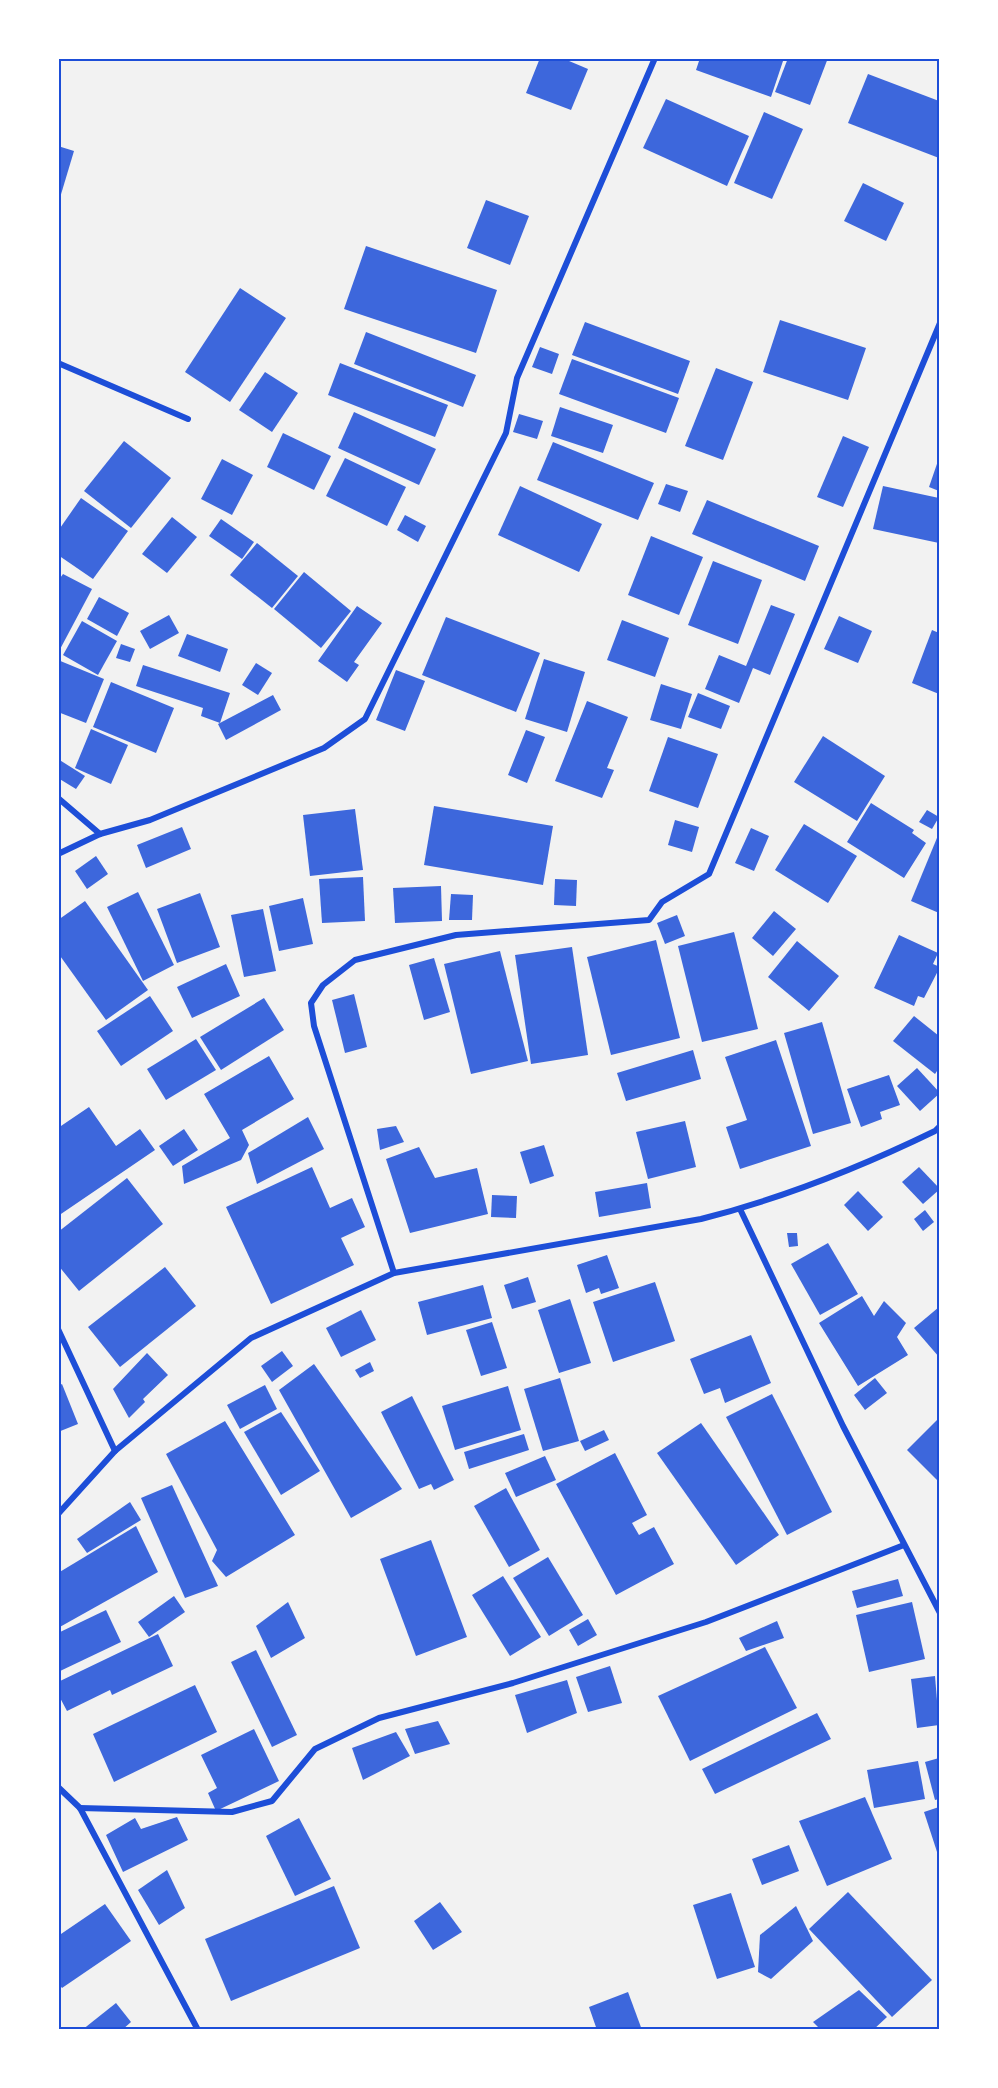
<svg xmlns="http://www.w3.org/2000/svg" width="998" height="2088" font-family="'PT Sans',sans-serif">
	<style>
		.building { fill: #3d67dc }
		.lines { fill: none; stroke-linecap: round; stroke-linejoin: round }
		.minor { stroke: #1d4ed8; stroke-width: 6 }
		.neatline { fill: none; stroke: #1d4ed8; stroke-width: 2 }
	</style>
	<rect width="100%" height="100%" fill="#f2f2f2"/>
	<g class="building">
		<path d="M540,58H562L588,69L571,110L526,93Z"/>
		<path d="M700,58H784L771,97L696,70Z"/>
		<path d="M788,58H828L810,105L775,92Z"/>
		<path d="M868,74L939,101V158L848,123Z"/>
		<path d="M666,99L749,136L727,186L643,148Z"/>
		<path d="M764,112L803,129L772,199L734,183Z"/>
		<path d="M58,146L74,151L59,201H58Z"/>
		<path d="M863,183L904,203L886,241L844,221Z"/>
		<path d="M486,200L529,216L510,265L467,248Z"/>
		<path d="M366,246L497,290L476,353L344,309Z"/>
		<path d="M240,288L286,318L230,402L185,372Z"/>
		<path d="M780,320L866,348L848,400L763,372Z"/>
		<path d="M585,322L690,361L678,394L572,355Z"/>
		<path d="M366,332L476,375L463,407L354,364Z"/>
		<path d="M540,347L559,354L552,374L532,367Z"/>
		<path d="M572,359L679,398L666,433L559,394Z"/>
		<path d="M340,363L448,405L435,437L328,395Z"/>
		<path d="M716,368L753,382L723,460L685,446Z"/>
		<path d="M265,372L298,393L272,432L239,410Z"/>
		<path d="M560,407L613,425L603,453L551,436Z"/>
		<path d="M354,412L436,449L419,485L338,448Z"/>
		<path d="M519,414L543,421L537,439L513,432Z"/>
		<path d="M283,433L331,456L314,490L267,467Z"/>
		<path d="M843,436L869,447L843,507L817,497Z"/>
		<path d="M124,441L171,478L131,528L84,491Z"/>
		<path d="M553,442L654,483L638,520L537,480Z"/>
		<path d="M345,458L406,487L387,526L326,496Z"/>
		<path d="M939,458V491L929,487Z"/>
		<path d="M222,459L253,475L232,515L201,499Z"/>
		<path d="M666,484L688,491L680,512L658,504Z"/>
		<path d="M520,486L602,524L579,572L498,535Z"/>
		<path d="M883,486L939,498V543L873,529Z"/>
		<path d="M81,498L128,531L93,579L58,555V531Z"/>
		<path d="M707,500L819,546L805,581L692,534Z"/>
		<path d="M405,515L426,526L418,542L397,530Z"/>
		<path d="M172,517L197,537L167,573L142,554Z"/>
		<path d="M221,519L254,542L242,559L209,536Z"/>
		<path d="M651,536L703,557L679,615L628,595Z"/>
		<path d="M257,543L298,576L272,608L230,575Z"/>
		<path d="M713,561L762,580L738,644L688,625Z"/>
		<path d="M304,572L351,611L321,648L274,609Z"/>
		<path d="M63,574L92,589L58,653V581Z"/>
		<path d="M99,597L129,613L117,636L87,619Z"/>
		<path d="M771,605L795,614L770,675L753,668L739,703L705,689L719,655L746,666Z"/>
		<path d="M357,606L382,623L354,662L359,665L347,682L318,661Z"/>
		<path d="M169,615L179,633L150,649L140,631Z"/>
		<path d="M839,616L872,631L858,663L824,649Z"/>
		<path d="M446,617L540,653L516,712L422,675Z"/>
		<path d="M622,620L669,638L655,677L607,660Z"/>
		<path d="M82,621L117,641L98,675L63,655Z"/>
		<path d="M932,630L939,633V694L912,683Z"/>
		<path d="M187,634L228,649L220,672L178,656Z"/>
		<path d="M121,644L135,649L130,662L116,658Z"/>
		<path d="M544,659L585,672L567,732L525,719Z"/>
		<path d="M58,660L104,679L86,723L58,712Z"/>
		<path d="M256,663L272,673L258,695L242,685Z"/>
		<path d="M143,665L230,693L220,723L201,716L203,708L136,686Z"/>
		<path d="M396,670L425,681L405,731L376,720Z"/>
		<path d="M111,682L174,708L156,753L93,727Z"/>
		<path d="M661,684L692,694L681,729L650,720Z"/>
		<path d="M698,693L730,706L721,729L688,717Z"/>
		<path d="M273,695L281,710L226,740L218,724Z"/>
		<path d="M587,701L628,717L607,768L614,770L602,798L555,781Z"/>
		<path d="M91,729L128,745L111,784L75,768Z"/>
		<path d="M526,730L545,737L527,783L508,775Z"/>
		<path d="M823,736L885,776L857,821L794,782Z"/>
		<path d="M668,737L718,754L698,808L649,791Z"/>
		<path d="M58,759L85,776L76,789L58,778Z"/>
		<path d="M871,803L914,830L912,833L926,843L904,878L847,842Z"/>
		<path d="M434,806L553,826L543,885L424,865Z"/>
		<path d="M355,809L363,870L310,876L303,815Z"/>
		<path d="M927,810L939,817L932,829L919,822Z"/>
		<path d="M675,820L699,827L692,852L668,845Z"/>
		<path d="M804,824L857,856L828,903L775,870Z"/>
		<path d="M182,827L191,849L146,868L137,845Z"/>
		<path d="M751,828L769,836L754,871L735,863Z"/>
		<path d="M939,833V913L911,901Z"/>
		<path d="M96,856L108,874L87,889L75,871Z"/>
		<path d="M363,877L365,921L322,923L319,879Z"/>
		<path d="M555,879L577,880L576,906L554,905Z"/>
		<path d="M441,886L442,921L395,923L393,888Z"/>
		<path d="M138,892L174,965L143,981L107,907Z"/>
		<path d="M200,893L220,947L177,963L157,909Z"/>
		<path d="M451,894L473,895L472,920H449Z"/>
		<path d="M303,898L313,944L279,951L269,906Z"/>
		<path d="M85,901L148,990L106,1020L58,953V920Z"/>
		<path d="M263,909L276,971L244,977L231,915Z"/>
		<path d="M774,911L796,929L773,956L752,938Z"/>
		<path d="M677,915L685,936L665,944L657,923Z"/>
		<path d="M734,932L758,1029L702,1042L678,946Z"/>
		<path d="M899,935L938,953L933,964L940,967L924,998L918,996L914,1006L874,988Z"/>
		<path d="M656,940L680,1038L611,1055L587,957Z"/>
		<path d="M797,941L839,976L809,1011L768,977Z"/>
		<path d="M572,947L588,1055L531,1064L515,955Z"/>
		<path d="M500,951L528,1061L471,1074L444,964Z"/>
		<path d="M434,958L450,1012L424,1020L409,965Z"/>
		<path d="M226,964L240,996L192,1018L177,987Z"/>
		<path d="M354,994L367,1047L345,1053L332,1000Z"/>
		<path d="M150,996L173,1031L121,1066L97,1031Z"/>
		<path d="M264,998L284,1030L221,1070L200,1037Z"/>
		<path d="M914,1016L939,1036V1068L935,1074L893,1041Z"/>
		<path d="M822,1022L851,1123L813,1134L784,1033Z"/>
		<path d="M196,1039L216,1070L166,1100L147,1069Z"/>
		<path d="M776,1040L811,1146L740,1169L726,1127L747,1120L725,1057Z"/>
		<path d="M693,1050L701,1079L626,1101L617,1073Z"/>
		<path d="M269,1056L294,1099L242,1130L249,1145L241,1160L184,1184L182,1166L230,1138L204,1094Z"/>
		<path d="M917,1068L940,1093L920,1111L897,1086Z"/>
		<path d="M889,1075L900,1105L880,1112L882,1119L861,1127L847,1089Z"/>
		<path d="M89,1107L116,1146L140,1129L155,1150L58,1216V1128Z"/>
		<path d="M308,1117L324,1149L257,1184L248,1153Z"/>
		<path d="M685,1121L696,1167L648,1179L636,1132Z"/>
		<path d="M396,1126L404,1142L380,1150L377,1129Z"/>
		<path d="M184,1129L198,1150L173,1166L159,1146Z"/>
		<path d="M544,1145L554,1176L530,1184L520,1152Z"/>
		<path d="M419,1147L435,1178L477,1168L488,1214L410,1233L386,1159Z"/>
		<path d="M312,1167L330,1208L352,1198L365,1227L341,1238L354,1265L271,1304L226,1207Z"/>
		<path d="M919,1167L940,1189L923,1204L902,1182Z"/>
		<path d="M127,1178L163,1224L79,1291L58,1265V1232Z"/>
		<path d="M647,1183L651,1208L599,1217L595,1192Z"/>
		<path d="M858,1191L883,1217L868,1231L844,1205Z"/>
		<path d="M492,1195L517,1196L516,1218L491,1217Z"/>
		<path d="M925,1210L934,1222L923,1231L914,1219Z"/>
		<path d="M787,1233H797L798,1246L789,1247Z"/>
		<path d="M828,1243L858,1294L820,1315L791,1264Z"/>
		<path d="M607,1255L619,1288L601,1294L599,1288L586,1293L577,1265Z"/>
		<path d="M165,1267L196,1306L120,1367L88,1327Z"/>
		<path d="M528,1277L536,1302L512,1309L504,1285Z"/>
		<path d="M655,1282L675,1341L613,1362L593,1302Z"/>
		<path d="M483,1285L492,1318L427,1335L418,1302Z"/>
		<path d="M862,1296L874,1316L884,1301L906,1323L897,1337L908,1355L858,1386L819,1323Z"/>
		<path d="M570,1299L591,1363L559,1373L538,1310Z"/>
		<path d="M939,1307V1357L914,1328Z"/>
		<path d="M361,1310L376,1340L341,1357L326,1328Z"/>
		<path d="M492,1322L507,1368L481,1376L466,1330Z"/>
		<path d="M751,1335L771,1383L725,1403L720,1388L704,1394L690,1359Z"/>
		<path d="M282,1351L293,1366L272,1382L261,1366Z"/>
		<path d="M147,1353L168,1375L143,1399L145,1402L129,1418L113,1389Z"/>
		<path d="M370,1362L374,1371L360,1378L355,1370Z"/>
		<path d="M314,1364L402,1489L351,1518L279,1390Z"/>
		<path d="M560,1378L579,1441L543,1451L524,1389Z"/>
		<path d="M875,1378L887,1393L865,1410L854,1395Z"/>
		<path d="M62,1384L78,1424L58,1432V1386Z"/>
		<path d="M265,1385L277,1409L240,1429L227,1405Z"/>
		<path d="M508,1386L521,1430L455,1450L442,1406Z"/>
		<path d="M772,1394L832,1512L787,1535L726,1417Z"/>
		<path d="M412,1396L454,1480L434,1490L431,1484L419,1489L381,1412Z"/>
		<path d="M281,1412L320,1471L281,1495L244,1432Z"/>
		<path d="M939,1418V1482L907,1450Z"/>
		<path d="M225,1421L295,1535L226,1577L212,1561L217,1550L166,1454Z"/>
		<path d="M701,1423L779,1535L736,1565L657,1453Z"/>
		<path d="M604,1430L609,1440L585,1451L580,1441Z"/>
		<path d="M524,1434L529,1450L469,1469L464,1452Z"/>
		<path d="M615,1453L647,1515L632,1523L639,1535L654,1527L674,1564L616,1595L556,1484Z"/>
		<path d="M545,1456L556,1480L516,1497L505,1473Z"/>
		<path d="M172,1485L218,1586L185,1598L141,1498Z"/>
		<path d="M506,1488L540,1550L509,1567L474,1506Z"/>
		<path d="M130,1502L141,1520L87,1553L77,1539Z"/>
		<path d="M136,1526L158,1572L58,1628V1573Z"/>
		<path d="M431,1540L467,1637L416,1656L380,1559Z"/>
		<path d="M548,1557L583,1615L549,1636L513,1578Z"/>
		<path d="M503,1576L541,1637L510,1656L472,1595Z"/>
		<path d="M898,1579L903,1596L857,1608L852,1591Z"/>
		<path d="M174,1596L185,1612L149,1637L138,1622Z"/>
		<path d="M288,1602L305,1638L271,1658L256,1626Z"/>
		<path d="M912,1602L925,1659L869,1672L856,1615Z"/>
		<path d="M106,1610L121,1642L58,1672V1633Z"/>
		<path d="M588,1619L597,1635L578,1646L569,1630Z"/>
		<path d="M777,1621L784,1638L746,1651L739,1638Z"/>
		<path d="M158,1634L173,1666L112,1695L110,1690L67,1711L58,1694V1682Z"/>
		<path d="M765,1647L797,1708L690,1761L658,1696Z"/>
		<path d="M256,1650L297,1735L272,1747L231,1662Z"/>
		<path d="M610,1666L622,1703L588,1712L576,1677Z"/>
		<path d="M935,1676L939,1725L917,1728L911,1679Z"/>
		<path d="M567,1680L577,1713L527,1733L515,1695Z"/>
		<path d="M195,1685L217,1732L114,1782L93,1734Z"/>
		<path d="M817,1713L831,1739L715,1794L702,1769Z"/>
		<path d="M438,1721L450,1744L415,1754L405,1729Z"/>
		<path d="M254,1729L279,1781L216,1811L208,1793L217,1788L201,1755Z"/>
		<path d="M396,1732L410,1756L363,1780L352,1748Z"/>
		<path d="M939,1758V1799L935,1800L925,1762Z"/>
		<path d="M918,1761L925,1799L874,1808L867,1770Z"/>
		<path d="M865,1797L892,1859L827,1886L799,1821Z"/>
		<path d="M939,1807V1858L924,1812Z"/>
		<path d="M177,1817L188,1840L123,1872L106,1835L135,1818L141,1829Z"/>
		<path d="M299,1818L331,1879L295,1896L266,1836Z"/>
		<path d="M789,1845L799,1871L762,1885L752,1859Z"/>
		<path d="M167,1870L185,1908L159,1925L138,1890Z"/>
		<path d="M334,1886L360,1948L231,2001L205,1939Z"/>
		<path d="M848,1892L932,1980L892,2017L809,1929Z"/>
		<path d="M731,1893L755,1967L717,1979L693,1905Z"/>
		<path d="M440,1902L462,1932L433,1950L414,1921Z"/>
		<path d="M105,1904L131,1941L62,1988L58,1983V1936Z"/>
		<path d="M796,1906L813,1941L771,1979L758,1972L760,1935Z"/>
		<path d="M859,1990L887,2017L873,2030H821L813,2022Z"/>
		<path d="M628,1992L642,2030H597L589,2007Z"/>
		<path d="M116,2003L131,2022L122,2030H82Z"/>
	</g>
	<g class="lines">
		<g class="minor">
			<path d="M58,363L188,419"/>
			<path d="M58,798L100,834"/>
			<path d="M58,854L100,834L150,820L324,748L365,719L506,433L517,378L655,58"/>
			<path d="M740,1209L843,1426L940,1613"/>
			<path d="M394,1273L314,1026L311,1003L323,985L355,960L456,935L649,920L662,902L709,874L940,323"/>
			<path d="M58,1329L115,1451"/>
			<path d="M58,1514L115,1451L251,1338L394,1273L701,1219C780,1199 861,1167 935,1131L940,1126"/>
			<path d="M58,1787L80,1808L198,2030"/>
			<path d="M80,1808L232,1812L272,1801L315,1749L379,1718L513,1683L706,1622L904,1545"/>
		</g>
	</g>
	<rect width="998" height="2088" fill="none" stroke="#ffffff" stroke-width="120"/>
	<rect x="60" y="60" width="878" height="1968" class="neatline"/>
</svg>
